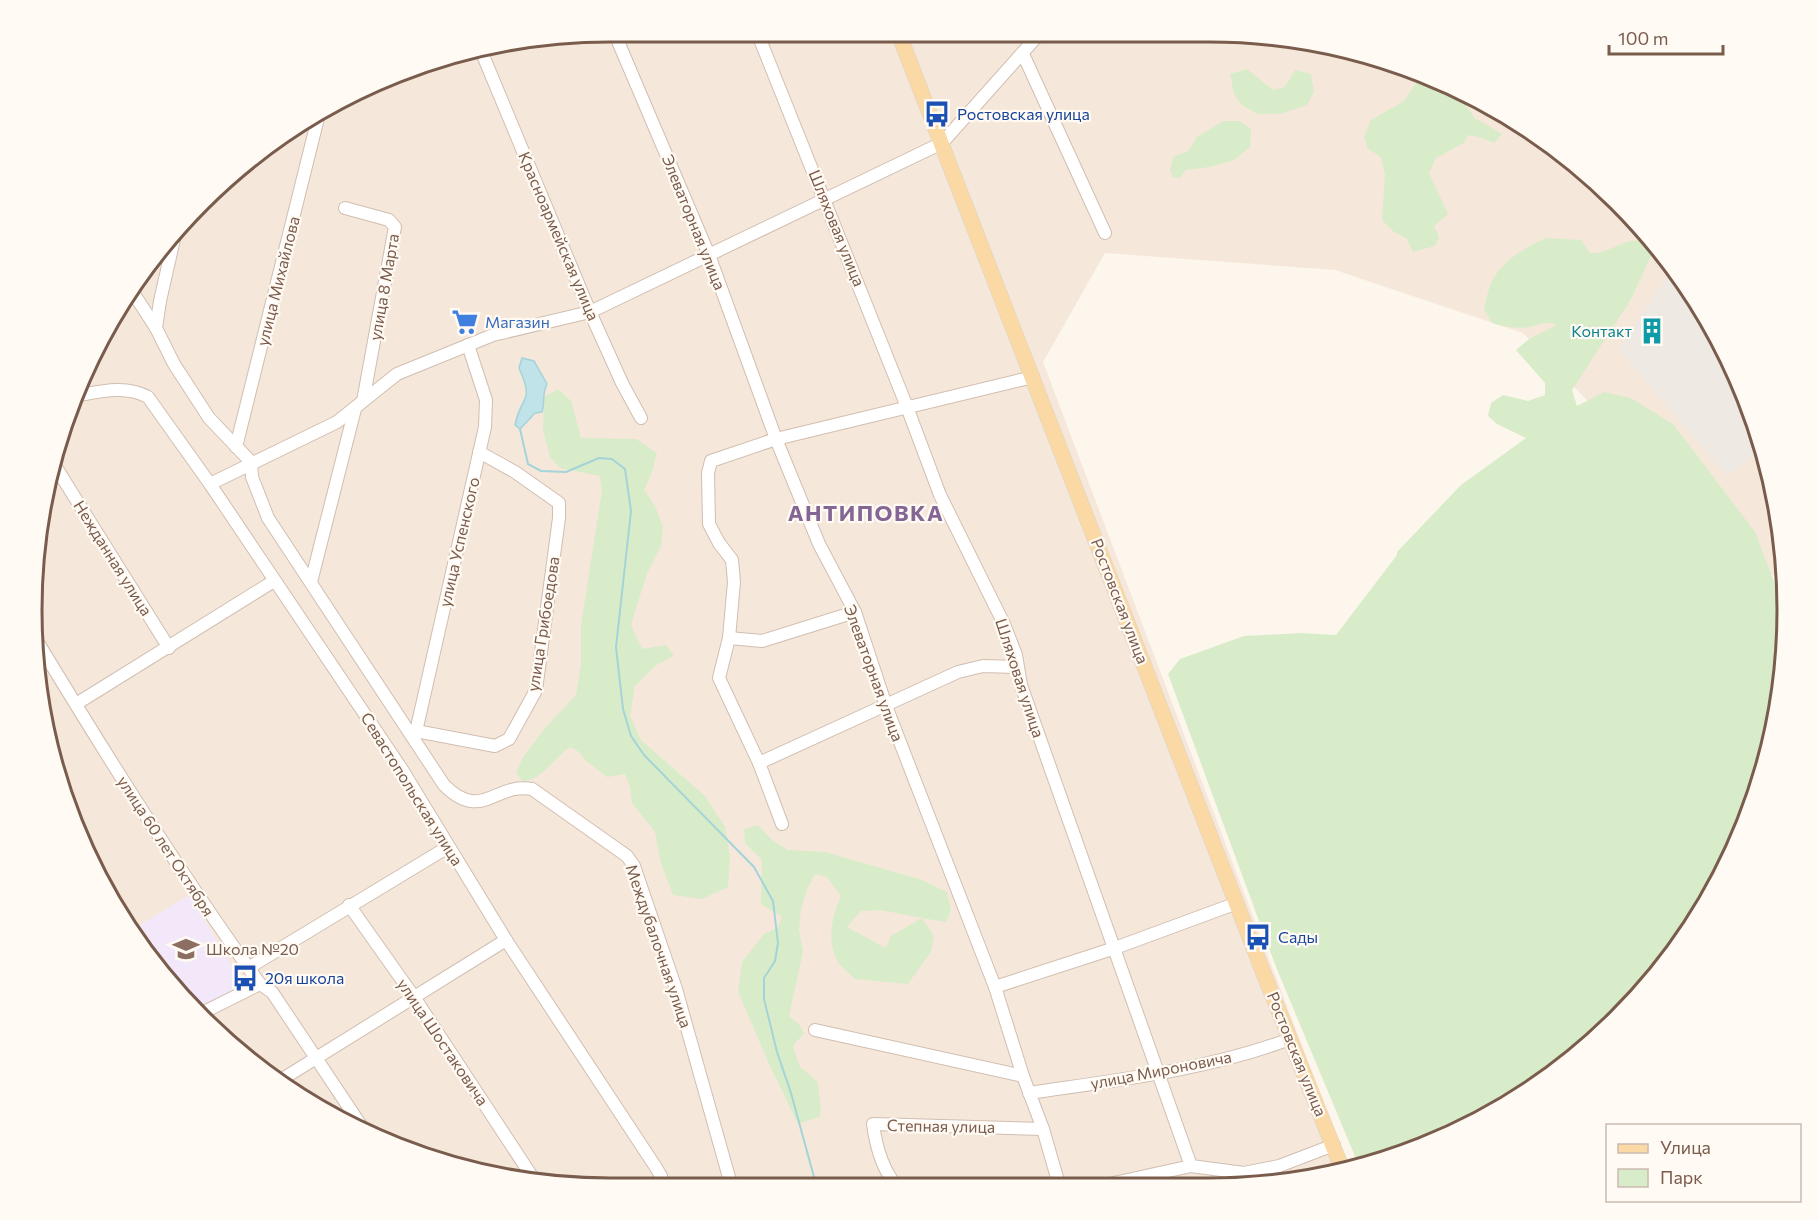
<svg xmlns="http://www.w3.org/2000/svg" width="1819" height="1220" font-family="Commissioner,sans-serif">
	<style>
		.residential { fill: #f5e8da }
		.industrial { fill: #efe9e4 }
		.education { fill: #f3e8fa }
		.green { fill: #d8ecc9; fill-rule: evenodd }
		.water { fill: #bfe3e8; stroke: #a5d3da; stroke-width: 1.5 }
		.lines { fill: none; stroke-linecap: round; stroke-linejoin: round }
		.stream { stroke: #a5d3da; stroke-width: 2 }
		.minor-casing { stroke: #d1beb0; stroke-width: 14 }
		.major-casing { stroke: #dad1cd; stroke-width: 16 }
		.minor { stroke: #fff; stroke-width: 12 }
		.major { stroke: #fbd9a5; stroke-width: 15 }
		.labels { text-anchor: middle; stroke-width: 4.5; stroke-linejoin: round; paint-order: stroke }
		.transit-label { font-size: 16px; fill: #164399; stroke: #fffaf3; text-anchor: start }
		.street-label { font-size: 16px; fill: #7a5c4d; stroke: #fffaf3 }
		.shop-label { font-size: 16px; fill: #366cbe; stroke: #fffaf3; text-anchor: start }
		.culture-label { font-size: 16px; fill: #0d838f; stroke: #fffaf3; text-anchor: end }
		.education-label { font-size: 16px; fill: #785e54; stroke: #fffaf3; text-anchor: start }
		.district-label { font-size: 22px; font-weight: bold; letter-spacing: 1.5px; fill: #846695; stroke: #fffaf3 }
		.rim { fill: none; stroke: #7a5c4d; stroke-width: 3 }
	</style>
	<rect width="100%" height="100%" fill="#fdf6ec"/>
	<path class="residential" d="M610,32H1209L1322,43L1465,91L1618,201L1690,288L1743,388L1776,497L1785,580L1741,563L1523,333L1335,270L1105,253L1043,362L1346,1162L1232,1186L1209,1188H610L497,1177L354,1129L201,1019L109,899L43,723L33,572L75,389L151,258L288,129L424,62Z"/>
	<path class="industrial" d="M1670,273L1704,314L1743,388L1762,450L1727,476L1618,349Z"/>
	<path class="education" d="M189,895L244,985L197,1014L164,971L137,927Z"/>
	<g class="green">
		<path d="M1247,69L1273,90L1285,87L1295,70L1311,74L1314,92L1307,105L1280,114H1258L1242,105L1234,94L1230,74Z"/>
		<path d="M1421,76L1451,86L1475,118L1502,134L1494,143L1483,138L1468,135L1464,143L1436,158L1429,173L1448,214L1434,226L1439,237L1435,246L1413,252L1406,238L1394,232L1382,220L1385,175L1381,157L1368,149L1364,137L1371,120L1404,101Z"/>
		<path d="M1224,121H1239L1251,129L1250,147L1234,160L1210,167L1186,170L1180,178L1173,177L1170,170L1173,157L1188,151L1198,136Z"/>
		<path d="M1518,129L1607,193L1603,197C1588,189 1579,178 1566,167C1551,155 1529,145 1518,129Z"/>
		<path d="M1546,238L1581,240L1590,253C1617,254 1629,227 1654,250L1630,301L1572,390L1577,406L1604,392L1631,398L1674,425L1755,532L1787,615L1776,723L1744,831L1690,931L1618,1019L1531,1091L1431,1144L1359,1166L1276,967L1168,674L1180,659L1244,636L1301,633L1336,635L1397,555V552L1461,485L1526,438L1497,424L1488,416L1491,403L1503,395L1528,401L1545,395V383L1516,350L1529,339L1557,325C1546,321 1541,324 1530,327C1517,329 1504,327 1492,323L1484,309C1486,301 1487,293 1490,286C1499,262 1524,248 1546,238Z"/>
		<path d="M558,389L571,401L581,438L636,439L657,453L652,472L644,490L655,506L663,527L661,546L647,573L631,625L642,649L666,645L674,656L655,666L635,686L630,716L641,740L705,796L725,827L730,857L728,887L702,899L673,895L661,863L655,832L632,803L630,787L625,774L607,777L585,760L579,752L570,747C554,758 544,778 523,782L516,773L523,757L546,727L576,695L581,665V625L602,490L600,476L560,468L550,457L543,430L544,397Z"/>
		<path d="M758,825L772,840L788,850L825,852L919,879L947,892L951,910L946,922L922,918L934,936L931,952L908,984L855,979C850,974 842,968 838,962C826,940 832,917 841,896L827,877L815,874L807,889L801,909L799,930L803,952L789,1016L799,1024L804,1033L793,1046L800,1067L818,1082L821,1111L819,1117L798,1124L770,1066L738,992L742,962L764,934L778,927L782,917L761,904L762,860L745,843L744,829ZM880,910L922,918L891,936L886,948L847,927L861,911Z"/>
	</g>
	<path class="water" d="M522,358L534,361L547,384C542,393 545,402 542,412L535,413L520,429L515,425C521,394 535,404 519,368Z"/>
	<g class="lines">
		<path class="stream" d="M520,429L528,464L541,471L566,472L599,458L612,459L625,469L631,511L616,647L623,709L631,736L644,755L754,867L773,901L778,943L775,961L764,978V999L777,1052L791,1093L817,1188"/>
		<g class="minor-casing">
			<g id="minor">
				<path d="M614,32L709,255L776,439L819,544L855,612L886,706L995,987L1023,1076L1043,1129L1060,1188"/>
				<path d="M757,32L907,407L940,495L1004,624L1016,655L1021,685L1191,1166"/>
				<path d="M482,53L590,312L622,383L641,418"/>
				<path d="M1023,54L1105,233"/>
				<path d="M345,208L389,220L395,227L363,401"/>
				<path d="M175,235L160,301L156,328L174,364L209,418L251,462L252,477L268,518L444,785C482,823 495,782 532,789L627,856L634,866L676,989L732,1188"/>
				<path d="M132,291L156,328"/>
				<path d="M74,396C98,392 125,384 148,397L210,484L401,768L506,940L655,1166L661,1176L663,1188"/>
				<path d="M236,447L319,114"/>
				<path d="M57,469L169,648"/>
				<path d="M210,484L337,422L397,374L493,335L590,312L942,143L1041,32"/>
				<path d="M311,582L355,409"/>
				<path d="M729,638L762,641L855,612"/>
				<path d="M37,641C108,758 180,873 260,984L272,992L366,1133"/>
				<path d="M76,704L274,581"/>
				<path d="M416,731L495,746L509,739L536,690L559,518V503L515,472L479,452"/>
				<path d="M415,736L485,427L486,400L468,345"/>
				<path d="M759,763L958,672L983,666L1017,667"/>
				<path d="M782,824L759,763L719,678L729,638L734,582L732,560L719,543L709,524L708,473L711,461L776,439L1033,377"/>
				<path d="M349,905L414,997L535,1181"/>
				<path d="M248,968L448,847"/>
				<path d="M995,987L1115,948L1237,903"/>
				<path d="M198,1015L260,984"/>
				<path d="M815,1030L1023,1076"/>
				<path d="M284,1078L506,940"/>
				<path d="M1029,1093C1117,1080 1207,1070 1290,1039"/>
				<path d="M898,1188C883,1171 876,1147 873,1124L1043,1129"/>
				<path d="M1091,1188L1191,1166L1244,1173L1279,1166L1334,1145"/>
			</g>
		</g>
		<g class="major-casing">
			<path id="major" d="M898,32L1265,977L1343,1171"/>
		</g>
		<use href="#minor" class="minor"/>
		<use href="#major" class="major"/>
	</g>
	<defs>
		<g id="bus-bare" transform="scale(2.07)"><path d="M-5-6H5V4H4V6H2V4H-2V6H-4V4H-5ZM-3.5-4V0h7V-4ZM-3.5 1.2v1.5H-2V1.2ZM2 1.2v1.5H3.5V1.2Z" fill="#1a4fb4" stroke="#fffaf3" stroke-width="2.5" paint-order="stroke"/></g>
		<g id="supermarket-bare" transform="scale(2.07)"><path d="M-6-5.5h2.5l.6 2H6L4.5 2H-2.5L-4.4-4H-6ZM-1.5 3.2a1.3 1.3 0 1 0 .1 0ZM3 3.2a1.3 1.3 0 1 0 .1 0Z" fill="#3f7fe0" stroke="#fffaf3" stroke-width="2.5" paint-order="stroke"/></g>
		<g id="building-bare" transform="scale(2.07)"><path d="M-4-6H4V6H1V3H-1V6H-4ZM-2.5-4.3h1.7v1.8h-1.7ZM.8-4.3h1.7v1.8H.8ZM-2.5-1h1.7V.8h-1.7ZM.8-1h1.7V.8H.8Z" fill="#0f9aa8" stroke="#fffaf3" stroke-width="2.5" paint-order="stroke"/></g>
		<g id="school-bare" transform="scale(2.07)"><path d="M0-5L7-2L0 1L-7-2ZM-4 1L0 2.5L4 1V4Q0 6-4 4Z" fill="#8d6e63" stroke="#fffaf3" stroke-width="2.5" paint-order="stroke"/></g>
	</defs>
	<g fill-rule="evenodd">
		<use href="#bus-bare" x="937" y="114"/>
		<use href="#supermarket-bare" x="465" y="322"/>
		<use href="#building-bare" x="1652" y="331"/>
		<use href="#bus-bare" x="1258" y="937"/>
		<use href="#school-bare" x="186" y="949"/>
		<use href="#bus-bare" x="245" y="978"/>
	</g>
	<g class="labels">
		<g class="transit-label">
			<text x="957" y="120">Ростовская улица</text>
			<text x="1278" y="943">Сады</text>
			<text x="265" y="984">20я школа</text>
		</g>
		<g class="street-label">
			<text transform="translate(694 222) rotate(68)" y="6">Элеваторная улица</text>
			<text transform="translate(837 228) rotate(68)" y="6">Шляховая улица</text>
			<text transform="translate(559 236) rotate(67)" y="6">Красноармейская улица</text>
			<text transform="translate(278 281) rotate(-76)" y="6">улица Михайлова</text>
			<text transform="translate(384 287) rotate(-80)" y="6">улица 8 Марта</text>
			<text transform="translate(459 542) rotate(-77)" y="6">улица Успенского</text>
			<text transform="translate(113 558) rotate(58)" y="6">Нежданная улица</text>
			<text transform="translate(1120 601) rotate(69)" y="6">Ростовская улица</text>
			<text transform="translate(543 624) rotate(-81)" y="6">улица Грибоедова</text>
			<text transform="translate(874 673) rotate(70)" y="6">Элеваторная улица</text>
			<text transform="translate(1020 678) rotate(72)" y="6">Шляховая улица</text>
			<text transform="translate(412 789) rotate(58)" y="6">Севастопольская улица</text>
			<text transform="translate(166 846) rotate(57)" y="6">улица 60 лет Октября</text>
			<text transform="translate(659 946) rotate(71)" y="6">Междубалочная улица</text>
			<text transform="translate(443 1042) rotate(56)" y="6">улица Шостаковича</text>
			<text transform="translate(1297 1054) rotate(68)" y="6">Ростовская улица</text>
			<text transform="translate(1161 1070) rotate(-11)" y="6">улица Мироновича</text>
			<text transform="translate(941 1126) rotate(1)" y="6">Степная улица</text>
		</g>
		<g class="shop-label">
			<text x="485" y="328">Магазин</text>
		</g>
		<g class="culture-label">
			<text x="1632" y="337">Контакт</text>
		</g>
		<g class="education-label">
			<text x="206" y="955">Школа №20</text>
		</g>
		<g class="district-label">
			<text x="866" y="521">АНТИПОВКА</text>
		</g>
	</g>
	<path d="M0 0H1819V1220H0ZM610 42H1209A568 568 0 0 1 1777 610V610A568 568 0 0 1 1209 1178H610A568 568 0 0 1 42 610V610A568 568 0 0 1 610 42Z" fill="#fffaf3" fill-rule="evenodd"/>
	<path class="rim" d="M610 42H1209A568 568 0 0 1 1777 610V610A568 568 0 0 1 1209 1178H610A568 568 0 0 1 42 610V610A568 568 0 0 1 610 42Z"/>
	<rect x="1606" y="1124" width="195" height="78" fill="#fffaf3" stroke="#cabbb1" stroke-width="1.5"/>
	<rect x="1618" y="1144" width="30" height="9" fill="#fbd9a5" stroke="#cabbb1" stroke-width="1.5"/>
	<text x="1660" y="1154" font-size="18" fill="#7a5c4d">Улица</text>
	<rect x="1618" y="1169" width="30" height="18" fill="#d8ecc9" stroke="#cabbb1" stroke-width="1.5"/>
	<text x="1660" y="1184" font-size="18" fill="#7a5c4d">Парк</text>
	<path d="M1609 45v9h114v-9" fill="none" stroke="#7a5c4d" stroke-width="3"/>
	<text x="1618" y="45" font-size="18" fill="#7a5c4d" stroke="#fffaf3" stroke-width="4.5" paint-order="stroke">100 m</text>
</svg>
